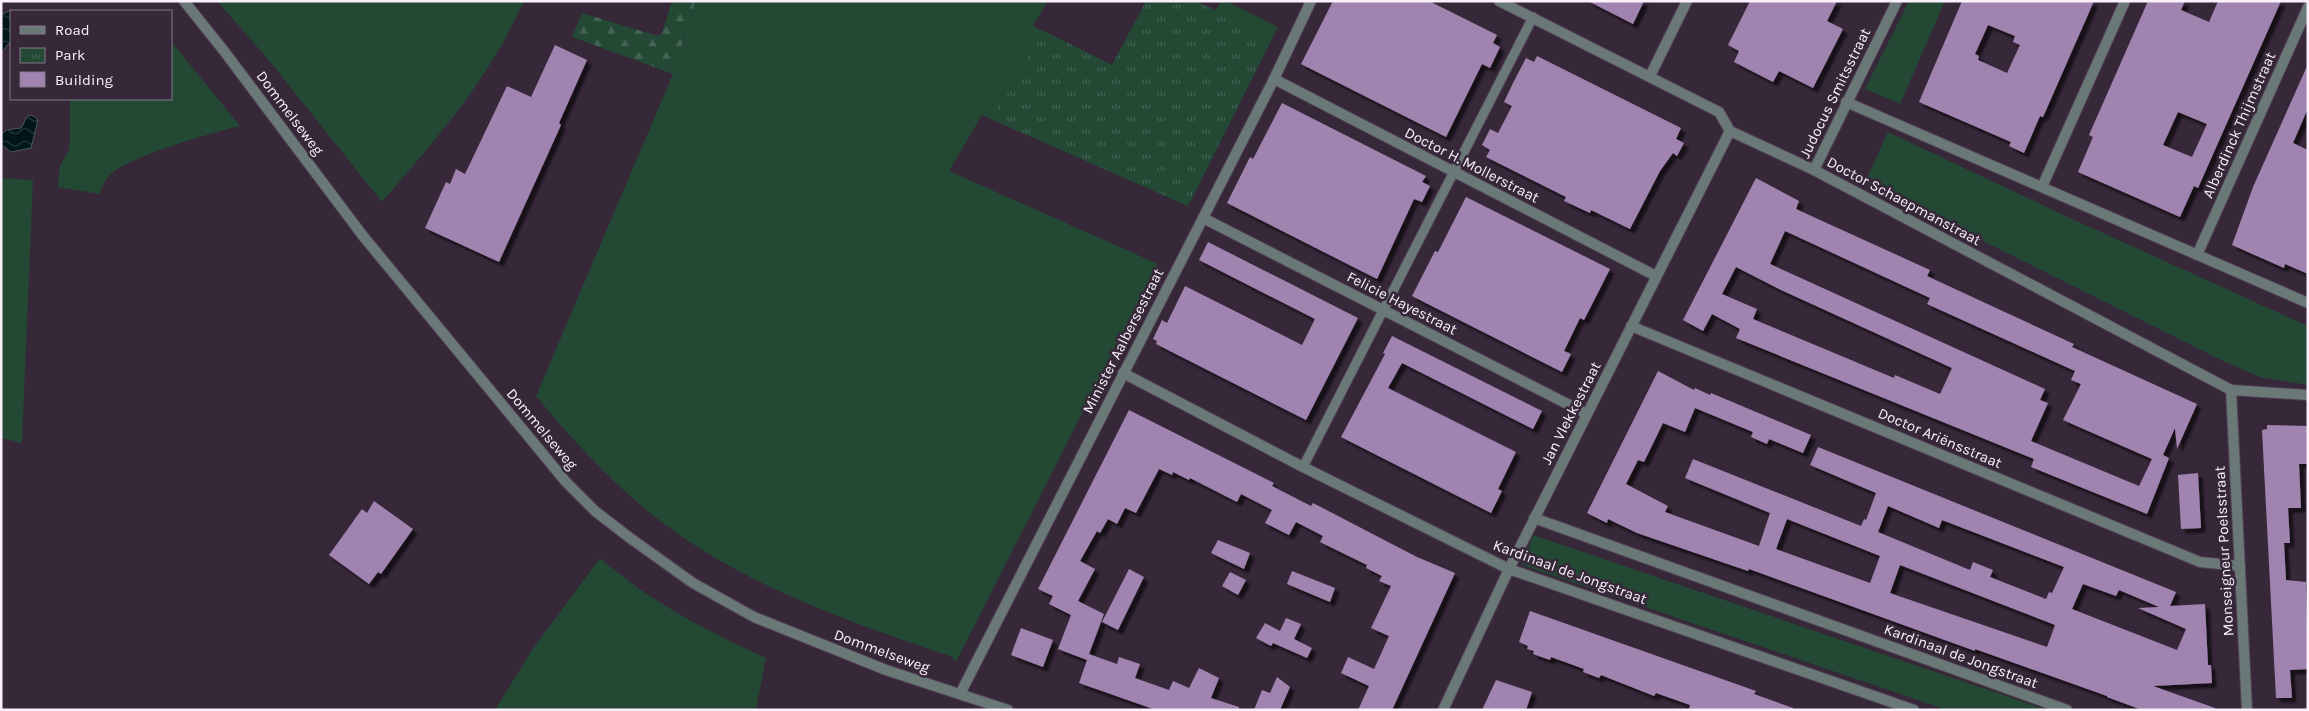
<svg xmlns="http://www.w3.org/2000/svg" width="2309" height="711" font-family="Karla,sans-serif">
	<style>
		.grass { fill: #234834 }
		.forest { fill: url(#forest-firs) }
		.park { fill: url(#park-tufts) }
		.water { fill: url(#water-waves); stroke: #4c585d }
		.building { fill: #a183b0; fill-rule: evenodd; filter: url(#shadow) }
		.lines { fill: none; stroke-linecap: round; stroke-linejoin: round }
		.service-casing { stroke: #514354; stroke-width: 11 }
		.minor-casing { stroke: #514354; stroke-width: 12 }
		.tertiary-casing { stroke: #514354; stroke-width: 12 }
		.service { stroke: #6a7878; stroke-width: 9 }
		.minor { stroke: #6a7878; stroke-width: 10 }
		.tertiary { stroke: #6a7878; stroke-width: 10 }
		.labels { text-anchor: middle; stroke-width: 5; stroke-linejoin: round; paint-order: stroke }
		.street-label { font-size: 15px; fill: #faf1fc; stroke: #362739 }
	</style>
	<defs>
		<pattern id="forest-firs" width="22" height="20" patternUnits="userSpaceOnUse" patternTransform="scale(1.25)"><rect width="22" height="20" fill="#234834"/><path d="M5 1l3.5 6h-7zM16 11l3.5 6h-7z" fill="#446352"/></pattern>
		<pattern id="park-tufts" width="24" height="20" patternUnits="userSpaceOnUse" patternTransform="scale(1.25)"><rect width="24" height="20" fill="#234834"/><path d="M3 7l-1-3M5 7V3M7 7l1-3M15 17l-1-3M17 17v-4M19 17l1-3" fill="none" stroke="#446352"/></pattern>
		<pattern id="water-waves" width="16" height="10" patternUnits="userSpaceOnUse" patternTransform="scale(1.25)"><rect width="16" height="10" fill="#011619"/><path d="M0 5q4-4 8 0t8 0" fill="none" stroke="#27383b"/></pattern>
		<filter id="shadow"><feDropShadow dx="4.5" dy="4.5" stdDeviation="1" flood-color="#0009"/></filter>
	</defs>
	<rect width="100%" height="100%" fill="#362739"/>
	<g class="grass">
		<path d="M217,1H524C490,78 436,140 382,202L267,58Z"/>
		<path d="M695,1H1048L1033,26L1096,58L1173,90L1221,1H1226L1278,27L1188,206L982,115L949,171L1158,264L956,662L952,657C850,622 741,585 655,517C610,481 572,440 536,396L673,74Z"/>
		<path d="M1909,1H1945L1900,104L1865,89Z"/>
		<path d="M171,41L240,126C211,133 131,156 111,174C105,179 102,187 100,194L58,187L60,165L68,152L70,140V99H171Z"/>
		<path d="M1888,132L2070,218L2308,326V385L2260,377L2225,362L1865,182Z"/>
		<path d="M1,178L33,180L22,443L1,438Z"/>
		<path d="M1533,535L2047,710H1947L1522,565Z"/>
		<path d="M600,558C649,601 707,631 766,658L756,710H495L532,650Z"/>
	</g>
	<path class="forest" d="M672,1H695L673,74L572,37L582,13L658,36L662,33Z"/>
	<path class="park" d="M1146,1H1196L1272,38L1188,206L991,119L1044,31L1112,65Z"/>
	<g class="water">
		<path d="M11,10L15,11H11V41L1,53V15Z"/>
		<path d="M28,115L34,116L38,120L31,148L11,152L2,145V134L6,130L21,128Z"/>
	</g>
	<g class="building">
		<path d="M1333,1H1429L1497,35L1493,43L1500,47L1490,68L1482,64L1446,137L1301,64Z"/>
		<path d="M1588,1H1644L1633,24Z"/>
		<path d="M1750,1H1837L1827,21L1843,29L1813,88L1779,71L1773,82L1734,62L1739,51L1728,45Z"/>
		<path d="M1962,1H2094L2043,117L2040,116L2024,153L2009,146L2011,142L1919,102ZM1988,25L2015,36L2013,42L2020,45L2007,73L1978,60L1979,56L1975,54Z"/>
		<path d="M2148,1H2185L2181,10L2209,22L2218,1H2281L2198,188L2194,186L2180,217L2078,172L2093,137L2089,135ZM2178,112L2207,124L2192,157L2163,145Z"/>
		<path d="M555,45L587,60L559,123L561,125L499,262L425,228L446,182L450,184L456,169L465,174L507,86L531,97Z"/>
		<path d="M1537,56L1681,128L1676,139L1684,143L1677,156L1673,153L1660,171L1630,229L1591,210L1590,213L1564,201L1566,197L1486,157L1490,150L1482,145L1490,129L1498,133L1512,106L1504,102L1513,83L1526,58L1534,62Z"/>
		<path d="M2308,64V108L2293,143L2308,150V274L2285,264L2284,268L2232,245L2253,187Z"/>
		<path d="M1282,103L1426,176L1422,182L1430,186L1422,202L1414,199L1377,279L1227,203L1250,157L1253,159Z"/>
		<path d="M1756,178L1799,201L1796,209L1930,270L1927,276L2074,344L2072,347L2197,404L2177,449L2175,428L2163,455L2169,458L2147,514L2031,467L2034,459L1736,338L1740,329L1712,314L1703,331L1683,320ZM1785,231L1930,298L1927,304L2075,371L2071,380L2081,384L2063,420L2152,459L2139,486L2031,441L2048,403L2040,400L2045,389L1770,264ZM1736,267L1781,290L1952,368L1940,394L1895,375L1894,378L1753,319L1757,309L1722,294Z"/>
		<path d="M1466,197L1610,269L1584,320L1580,318L1564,351L1571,354L1562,372L1412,296L1435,251L1438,252Z"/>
		<path d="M1208,242L1358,318L1306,420L1156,344L1157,341L1153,339L1162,320L1167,323L1185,286L1302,345L1315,319L1199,260Z"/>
		<path d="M1392,336L1542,411L1533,429L1402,363L1388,388L1516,452L1498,489L1502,491L1491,513L1341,437L1385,354L1383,353Z"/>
		<path d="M1658,371L1694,390L1695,388L1710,395L1711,393L1811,435L1803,453L1769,439L1767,444L1751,437L1753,432L1695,408L1685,432L1663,423L1644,462L1638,460L1626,484L1668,506L1665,512L1759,546L1770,513L1685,478L1693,459L1861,526L1864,519L1866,520L1876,493L1810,465L1818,447L2176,592L2170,606L2205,604L2208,665H2211L2212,683L2153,686L2215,708V710H2142L2107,697V696L1975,649V651L1749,569L1748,571L1637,533L1608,519L1607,523L1587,513ZM1888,506L1939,528L1942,520L2064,567L2052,593L2049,592L2046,599L1990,577L1993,570L1973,562L1970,570L1878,532ZM1787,519L1880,556L1870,583L1776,549ZM1900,565L2055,625L2047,647L1890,593ZM2083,584L2116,596L2119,590L2159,607L2138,608L2186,629L2177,650L2072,609Z"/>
		<path d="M1129,410L1274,483L1272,486L1311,506L1313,503L1417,557L1455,573L1392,710H1358L1369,686L1341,673L1348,657L1374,669L1389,636L1371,628L1391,586L1379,581L1382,576L1366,568L1367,565L1320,542L1323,536L1296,522L1289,535L1265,523L1272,510L1241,494L1237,502L1190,478L1189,480L1173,472L1172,475L1159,469L1136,513L1125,508L1117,524L1108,519L1100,533L1097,531L1080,561L1095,569L1078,601L1104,614L1089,654L1117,664L1119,657L1140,664L1135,678L1169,690L1173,681L1189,688L1199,668L1219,678L1211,698L1239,707V710H1156L1079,683L1087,660L1058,649L1071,615L1049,604L1053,596L1038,589Z"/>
		<path d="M2267,425L2308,426V464H2299L2301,508H2288L2290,543H2284L2286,580L2306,582V590L2308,669L2290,670L2292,698H2276L2262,430L2267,429Z"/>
		<path d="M2198,473L2201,528L2181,529L2178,475Z"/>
		<path d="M374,501L413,529L381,574L378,572L369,584L329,555L362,509L367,513Z"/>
		<path d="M1218,540L1250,553L1244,569L1211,553Z"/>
		<path d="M1129,569L1144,577L1118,630L1102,622Z"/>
		<path d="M1292,571L1335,588L1330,602L1287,584Z"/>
		<path d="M1230,572L1246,580L1238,595L1222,586Z"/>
		<path d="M1530,611L1756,691L1754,694L1793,708V710H1689L1690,705L1656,693L1654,696L1601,675L1599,678L1583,672L1584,669L1551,657L1550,660L1533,654L1534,651L1527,649L1528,646L1519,642Z"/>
		<path d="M1286,618L1301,624L1294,639L1312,648L1307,658L1273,643L1271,646L1256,638L1265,623L1280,631Z"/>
		<path d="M1021,628L1053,640L1043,667L1011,655Z"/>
		<path d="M1277,677L1290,687L1280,710H1254L1262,690L1270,693Z"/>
		<path d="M1496,680L1532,692L1526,710H1482Z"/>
	</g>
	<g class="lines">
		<g class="service-casing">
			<path id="service" d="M1303,467L1533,17"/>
		</g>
		<g class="minor-casing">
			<g id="minor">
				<path d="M1499,1L1719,112L1730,131L1814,170L2231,390L2308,395"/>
				<path d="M1650,76L1687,1"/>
				<path d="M1274,79L1656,276"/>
				<path d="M1846,102L2308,303"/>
				<path d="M1814,170L1897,1"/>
				<path d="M2042,187L2125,1"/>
				<path d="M1203,218L1587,414"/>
				<path d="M2197,255L2308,7"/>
				<path d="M1631,326L2200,562L2240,566"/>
				<path d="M1123,373L1303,467L1509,569L1914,710"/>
				<path d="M2231,390L2247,710"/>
				<path d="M1534,518L2067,710"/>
				<path d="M960,694L1274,79L1311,1"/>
				<path d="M1443,710L1509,569L1730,131"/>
			</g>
		</g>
		<g class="tertiary-casing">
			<path id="tertiary" d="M184,1L224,51L363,236L566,482L595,511L630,538L693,583L754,617L886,670L1008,710"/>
		</g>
		<use href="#service" class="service"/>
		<use href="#minor" class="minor"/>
		<use href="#tertiary" class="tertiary"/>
	</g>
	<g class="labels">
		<g class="street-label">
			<text transform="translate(1835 93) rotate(-64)" y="5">Judocus Smitsstraat</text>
			<text transform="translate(290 113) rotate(53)" y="5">Dommelseweg</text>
			<text transform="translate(2239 125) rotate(-66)" y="5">Alberdinck Thijmstraat</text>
			<text transform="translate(1472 165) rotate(27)" y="5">Doctor H. Mollerstraat</text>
			<text transform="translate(1904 201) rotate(28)" y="5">Doctor Schaepmanstraat</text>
			<text transform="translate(1402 303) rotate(27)" y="5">Felicie Hayestraat</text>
			<text transform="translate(1123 341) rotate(-63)" y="5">Minister Aalbersestraat</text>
			<text transform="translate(1571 413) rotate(-63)" y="5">Jan Vlekkestraat</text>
			<text transform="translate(542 429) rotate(50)" y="5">Dommelseweg</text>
			<text transform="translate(1940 438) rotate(23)" y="5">Doctor Ariënsstraat</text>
			<text transform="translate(2224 551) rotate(-93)" y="5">Monseigneur Poelsstraat</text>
			<text transform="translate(1570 572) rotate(20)" y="5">Kardinaal de Jongstraat</text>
			<text transform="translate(882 651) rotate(20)" y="5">Dommelseweg</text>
			<text transform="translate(1961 656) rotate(20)" y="5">Kardinaal de Jongstraat</text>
		</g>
	</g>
	<rect width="2309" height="711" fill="none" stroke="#faf1fc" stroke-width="5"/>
	<rect x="10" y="10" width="162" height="90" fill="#362739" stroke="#847887"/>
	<rect x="20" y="26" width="25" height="8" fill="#6a7878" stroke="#847887"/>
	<text x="55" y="35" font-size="15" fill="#faf1fc">Road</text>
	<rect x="20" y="48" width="25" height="15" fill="url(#park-tufts)" stroke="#847887"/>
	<text x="55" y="60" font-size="15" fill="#faf1fc">Park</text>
	<rect x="20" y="72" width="25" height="15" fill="#a183b0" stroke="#847887"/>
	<text x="55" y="85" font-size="15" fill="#faf1fc">Building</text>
</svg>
